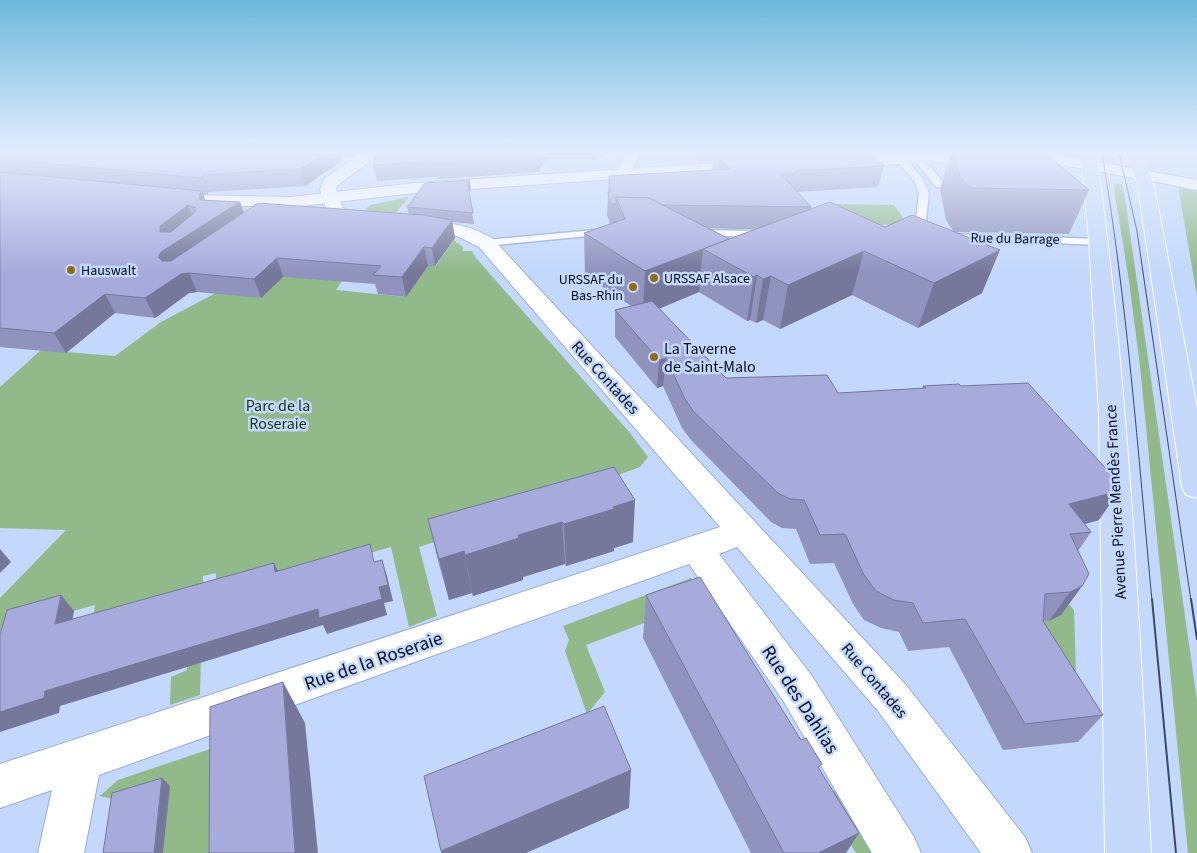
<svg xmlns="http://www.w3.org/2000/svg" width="1197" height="853" font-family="'Source Sans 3',sans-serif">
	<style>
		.green { fill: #91b98a }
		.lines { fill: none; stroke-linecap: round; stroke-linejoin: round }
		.service-casing { stroke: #95aeda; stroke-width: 3 }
		.minor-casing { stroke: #95aeda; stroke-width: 2 }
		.tertiary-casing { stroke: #95aeda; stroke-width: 2 }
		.primary-casing { stroke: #fff; stroke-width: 2 }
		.service { fill: #fff; fill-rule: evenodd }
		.minor { fill: #fff; fill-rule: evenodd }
		.tertiary { fill: #fff; fill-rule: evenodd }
		.primary { fill: #c6d9fa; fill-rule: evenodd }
		.tram-far1 { stroke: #3d495e; stroke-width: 1 }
		.tram { stroke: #3d495e; stroke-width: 2 }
		.wall { fill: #9093bd; fill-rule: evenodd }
		.shaded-wall { fill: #75789a }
		.building { fill: #a7abdc; stroke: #75789a; fill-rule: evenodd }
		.poi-dot { fill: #946c16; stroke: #c3d8fc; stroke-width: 2 }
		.labels { text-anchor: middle; stroke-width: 5; stroke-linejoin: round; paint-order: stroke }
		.far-street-label { font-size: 14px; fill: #050d1c; stroke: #c3d8fc }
		.far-poi-label { font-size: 14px; fill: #050d1c; stroke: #c3d8fc; text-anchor: start }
		.poi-label { font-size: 16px; fill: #050d1c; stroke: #c3d8fc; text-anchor: start }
		.street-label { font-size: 16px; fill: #050d1c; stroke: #c3d8fc }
		.park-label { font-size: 16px; fill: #13350e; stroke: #c3d8fc }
		.near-street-label { font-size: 19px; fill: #050d1c; stroke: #c3d8fc }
	</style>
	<rect width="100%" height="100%" fill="#c3d8fc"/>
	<g class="green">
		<path d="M1113,183L1122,184L1125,198L1197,700V853H1188L1140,366L1129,281Z"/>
		<path d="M1178,186L1197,189V296Z"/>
		<path d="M409,197L396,213L381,214L365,210L370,205Z"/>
		<path d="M823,204L894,205L908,225L833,224Z"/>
		<path d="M454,240L463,247L462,251H472L476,258L630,433L648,457L640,467L618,475L623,481L419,547L437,616L409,627L391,547L302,572L216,590V573L203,576L200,695L170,705L171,677L187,670L189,603L91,631L95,605L0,631V598L66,530L0,528V387L41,350L115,356L161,322L231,285L252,269L342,281L336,290L406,297L428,266H436Z"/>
		<path d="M691,578L738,647L697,603L586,645L605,692L587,714L565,651L569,640L563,626Z"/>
		<path d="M1068,603L1074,610L1078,742L1007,624Z"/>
		<path d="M222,745L221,853H163L121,801L100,796L118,780Z"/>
		<path d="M838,789L875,853H856L822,797Z"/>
	</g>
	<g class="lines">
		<g class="service-casing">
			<g id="service">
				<path d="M345,157L361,158L366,161L361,164L342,162V158Z"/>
				<path d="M898,157H904L922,178L929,193L926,220L934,237L932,239H924L922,237L916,220L919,193L914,181L896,159Z"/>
				<path d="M915,157H921L943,182H963L968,185L963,188L936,187L915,161Z"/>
				<path d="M605,229L609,230V234L486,246L480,243L486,240Z"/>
				<path d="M697,230L765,231L771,234L765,237L693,235V231Z"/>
				<path d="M947,234L1101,239L1107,242L1101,245L943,239L941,237Z"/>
			</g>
		</g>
		<g class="minor-casing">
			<g id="minor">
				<path d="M363,153H381L338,185L336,189L342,207L352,213L373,216L376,220L373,224C357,228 342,222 328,214L320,189L325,178Z"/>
				<path d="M626,153H646L638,158L630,176L624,178L616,173Z"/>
				<path d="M1143,170L1197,180V190L1137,178L1135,175L1137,172Z"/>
				<path d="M417,220C444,222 470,224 493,239L906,685L1025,837L1032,853H981L878,711L737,547L719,554L812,676L914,837L921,853H872L784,702L689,564L99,775L84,853H38L52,790L0,808V764L720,527L479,247L457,236L410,230L408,226L410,222Z"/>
			</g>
		</g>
		<g class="tertiary-casing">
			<g id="tertiary">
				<path d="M980,153L1063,156L1143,170L1151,175L1143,180C1117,175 1090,169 1064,166C990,158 915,163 841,167L833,162L841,157Z"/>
				<path d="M748,161L754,163L756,166L754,169L415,193L292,207L188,205L182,204L179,200L182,196L188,195L292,197L415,183Z"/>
			</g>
		</g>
		<g class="primary-casing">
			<g id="primary">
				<path d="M1081,153H1096C1129,385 1139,619 1151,853H1105L1099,415L1089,240Z"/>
				<path d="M1127,153H1141L1154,186L1197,408V498L1186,495L1182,487L1138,186Z"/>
			</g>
		</g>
		<use href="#service" class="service"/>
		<use href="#minor" class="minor"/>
		<use href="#tertiary" class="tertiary"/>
		<use href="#primary" class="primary"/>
		<g class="tram-far1">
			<path d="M1102,153C1127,301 1138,451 1152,601"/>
			<path d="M1119,153L1137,231L1191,601"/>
		</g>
		<g class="tram">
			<path d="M1152,599L1176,853"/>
			<path d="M1191,599L1197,639"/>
		</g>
	</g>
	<g class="wall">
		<path d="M0,153H354L349,156L341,157L340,162L305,186L208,192V194H203L205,200L240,202L244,213L409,214L407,207L471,191H469L474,224L452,222L455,238L435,266H428L406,297L378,294L375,284L283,277L261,298L197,292L189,293L155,318L115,313L66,353L0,347Z"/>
		<path d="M376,153H615L592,159H546L538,172L438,179L437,177L377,181L373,165Z"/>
		<path d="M690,153H869L884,166L878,187L797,192L811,207V209L885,227L954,232L946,220L940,189L951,153H1045L1089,190L1069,234L955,232L982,293L918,328L852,295L780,329L763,320L756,323L750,320L747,321L699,292L659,309L726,378L838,393L922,389L923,386H961L1099,520L1085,524L1091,532L1078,551L1082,586L1061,615L1049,621H1043L1103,715L1078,742L1003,750L949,647L908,651L899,632L881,628L864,620L853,604L834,563L810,564L796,529L782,528L771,522L691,440L682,428L663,386L657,388L615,337V310L631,306L585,275L584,233L610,224L607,215L609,176L712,170L713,161L699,162ZM709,228L733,229H757L729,239Z"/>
		<path d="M614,467L633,542L614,548V551L566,566L565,564L523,577V580L473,596L472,593L449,600L438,561L428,519Z"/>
		<path d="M646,595L820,770L846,853H751L643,638Z"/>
	</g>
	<g class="shaded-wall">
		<path d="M327,153H340L341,157L340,162L305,186L300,169Z"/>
		<path d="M348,153H354L349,156Z"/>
		<path d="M539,153H545L546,159L538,172L537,156Z"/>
		<path d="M592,153H615L592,159Z"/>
		<path d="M202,175L208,192V194L202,178Z"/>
		<path d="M470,180L471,191H469L467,181Z"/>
		<path d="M202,191L208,208L207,217L199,194Z"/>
		<path d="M240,202L246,219L169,270L158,257L160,226L188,205L195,223Z"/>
		<path d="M452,220L455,238L435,266L432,248Z"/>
		<path d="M424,247L428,266L406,297L402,277Z"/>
		<path d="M703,249L699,292L643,315L645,271Z"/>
		<path d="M1000,250L982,293L918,328L934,283Z"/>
		<path d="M864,251L852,295L780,329L788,285Z"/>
		<path d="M277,258L283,277L261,298L254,279Z"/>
		<path d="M189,273L197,292L189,293L155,318L145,298L181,274Z"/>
		<path d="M757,275L750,320L747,321L754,277Z"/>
		<path d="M771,276L763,320L756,323L763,279Z"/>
		<path d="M105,294L115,313L66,353L54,333Z"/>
		<path d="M666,358L663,386L657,388L659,360Z"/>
		<path d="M1119,491L1099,520L1051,533L1069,504Z"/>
		<path d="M635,500L633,542L614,548V551L566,566L564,524L613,507Z"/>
		<path d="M562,522L565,564L523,577V580L473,596L465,555L518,535Z"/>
		<path d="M0,549L11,562L0,573Z"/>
		<path d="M464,551L472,593L449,600L439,559Z"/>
		<path d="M382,560L387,576L393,601L384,603L387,615L327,634L323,625L60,706L59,713L0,732V712L45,691L379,587Z"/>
		<path d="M274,563L282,579L275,572Z"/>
		<path d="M1082,586L1061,615L1049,621L1070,592Z"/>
		<path d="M61,595L74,611L69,640L55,624Z"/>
		<path d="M283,682L305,723L318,853H295Z"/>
		<path d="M631,770L629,808L526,853H441V851Z"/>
		<path d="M162,778L170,786L163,853H154Z"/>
		<path d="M859,833L846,853H818Z"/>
	</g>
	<g class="building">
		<path d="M6,153H327L300,169L202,175V178L0,159V155Z"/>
		<path d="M376,153H539L537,156L435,163L437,161L373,165Z"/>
		<path d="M739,153H869L884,166L795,171L797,173L781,174L811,207L663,205L649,198L616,197V204H610L608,192L610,193L609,176L730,169L714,154Z"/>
		<path d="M954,153H1045L1089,190L970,188L960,177Z"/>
		<path d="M0,172L202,191L199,194L200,200L240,202L161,252L158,257L162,261H171L258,203L423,215L452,220L432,248L424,247L402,277L373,275L381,266L277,258L254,279L189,273L181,274L145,298L105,294L54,333L0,328ZM188,205L196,208L194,213L171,232H160V226Z"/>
		<path d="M470,180L467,181L473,213L407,207L425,183Z"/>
		<path d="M616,197L649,198L729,239L830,202L885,227L912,215L1000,250L934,283L864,251L788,285L771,276L763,279L757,275L754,277L703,249L729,239L645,271L584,233L625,219Z"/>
		<path d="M652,301L726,378L827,375L838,393L926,388L923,386L959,384L961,386L1028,383L1110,473L1119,491L1069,504L1091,532L1070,534L1089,574L1082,586L1070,592L1045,594L1043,621L1103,715L1025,724L965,619L923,623L913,603L894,600L876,591L864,575L845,534L820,535L804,500L790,499L778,493L694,412L685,399L666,358L659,360L615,310Z"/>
		<path d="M614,467L635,500L613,507L614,509L564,524L562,522L518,535L519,538L465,555L464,551L439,559L428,519Z"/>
		<path d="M370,544L374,562L382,560L388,585L379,587L382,599L319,618L318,609L45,691L44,698L0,712V635L7,610L61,595L55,624L274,563L275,572Z"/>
		<path d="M700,577L801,740L806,738L822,764L818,767L859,833L818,853H784L646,595Z"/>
		<path d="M283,682L295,853H209L210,707Z"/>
		<path d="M604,706L631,770L441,851L424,776Z"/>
		<path d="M162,778L154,853H103L112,793Z"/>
	</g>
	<linearGradient id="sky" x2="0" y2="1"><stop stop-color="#6eb9db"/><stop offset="0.56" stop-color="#e4edfe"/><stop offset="1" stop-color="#e4edfe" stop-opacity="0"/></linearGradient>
	<rect width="1197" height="272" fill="url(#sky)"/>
	<g class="poi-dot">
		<circle cx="71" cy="270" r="5"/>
		<circle cx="654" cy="278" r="5"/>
		<circle cx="633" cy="287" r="5"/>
		<circle cx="654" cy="357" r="5"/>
	</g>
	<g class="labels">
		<g class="far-street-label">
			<text transform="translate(1015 238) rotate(1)" y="5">Rue du Barrage</text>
		</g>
		<g class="far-poi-label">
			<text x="81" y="275">Hauswalt</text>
			<text x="664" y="283">URSSAF Alsace</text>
			<text x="623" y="284" text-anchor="end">URSSAF du<tspan x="623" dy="16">Bas-Rhin</tspan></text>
		</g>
		<g class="poi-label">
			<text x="664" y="354">La Taverne<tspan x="664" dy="18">de Saint-Malo</tspan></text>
		</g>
		<g class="street-label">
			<text transform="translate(606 377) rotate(48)" y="6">Rue Contades</text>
			<text transform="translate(1115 502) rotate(-93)" y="6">Avenue Pierre Mendès France</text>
			<text transform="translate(875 680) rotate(50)" y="6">Rue Contades</text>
		</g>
		<g class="park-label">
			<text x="278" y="411">Parc de la<tspan x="278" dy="18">Roseraie</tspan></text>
		</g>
		<g class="near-street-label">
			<text transform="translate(373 660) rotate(-19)" y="7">Rue de la Roseraie</text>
			<text transform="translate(801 699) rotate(57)" y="7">Rue des Dahlias</text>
		</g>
	</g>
</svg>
